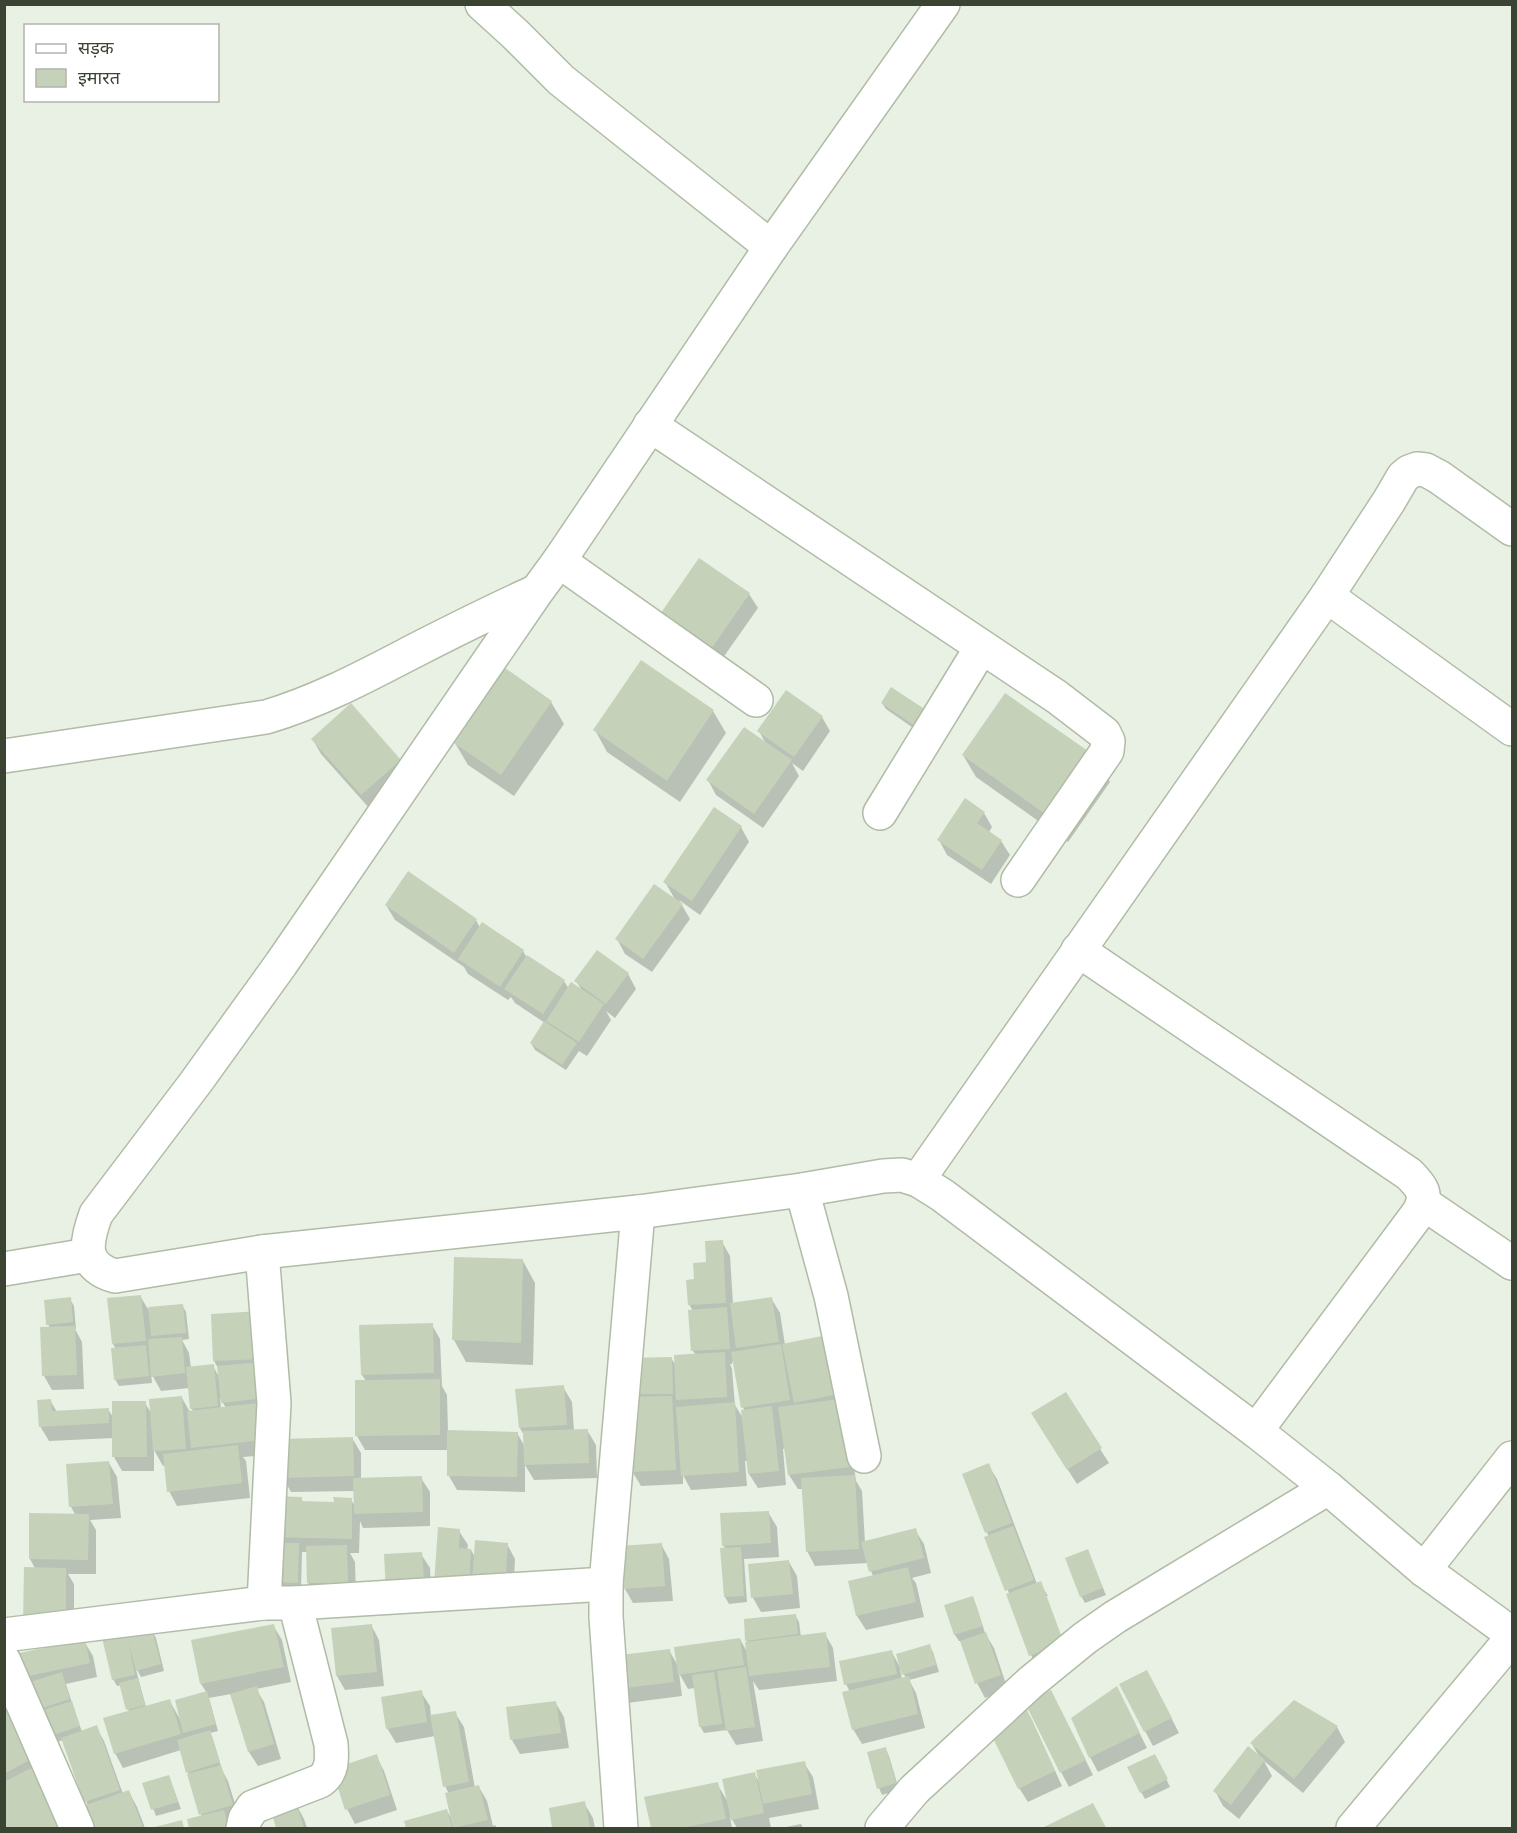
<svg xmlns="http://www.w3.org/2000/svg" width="1517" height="1833" font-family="'Asap Condensed','Noto Sans Devanagari',sans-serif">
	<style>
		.shadow { fill: #0003; fill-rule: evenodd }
		.building { fill: #c5d2b9 }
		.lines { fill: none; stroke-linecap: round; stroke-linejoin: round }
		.minor-casing { stroke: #b0bca6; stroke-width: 36 }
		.minor { stroke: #fff; stroke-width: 33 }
	</style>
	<rect width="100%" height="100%" fill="#e8f1e3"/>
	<g class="shadow">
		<path d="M749,594L758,608L713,672L664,637Z"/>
		<path d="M892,689L919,732L886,709L882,703Z"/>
		<path d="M551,702L564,724L514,796L468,765L455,743Z"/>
		<path d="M713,711L726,733L680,802L607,752L595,730Z"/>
		<path d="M822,717L830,731L803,771L792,763L799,776L763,828L716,795L708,780L766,744L759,731Z"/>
		<path d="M313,740L400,761L408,775L370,809L321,754Z"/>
		<path d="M963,755L1097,760L1110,782L1068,842L976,777Z"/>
		<path d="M984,813L992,827L989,832L1001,841L1010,855L991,884L947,855L939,840Z"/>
		<path d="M741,827L749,842L700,915L679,900L690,919L652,972L625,954L617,939L676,901L665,882Z"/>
		<path d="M386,905L476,920L480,928L523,951L527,958L564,981L569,989L583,992L576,981L628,974L636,989L615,1018L606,1011L611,1020L587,1056L579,1051L566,1070L535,1050L531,1043L545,1023L515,1003L511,997L508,1000L468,974L464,967L395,920Z"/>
		<path d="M722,1242L730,1256L733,1304L771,1298L780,1313L785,1345L826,1336L847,1415L856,1481L862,1491L865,1543L915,1530L924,1544L931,1573L912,1578L916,1583L924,1617L866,1630L857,1616L873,1576L868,1563L815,1566L807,1551L803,1489H798L789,1475L785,1448L783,1449L786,1485L758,1488L749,1474L748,1461H745L747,1486L691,1490L683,1475V1484L641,1486L632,1471L630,1399L671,1358L676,1366L696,1355L693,1351V1311L689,1304L695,1280ZM732,1362H734L744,1411V1420L735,1405L732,1369L730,1364H732Z"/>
		<path d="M456,1259L523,1261L535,1283L533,1365L466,1362L454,1340Z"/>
		<path d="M140,1296L148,1309L182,1305L186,1312L189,1339L182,1340L189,1353L191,1368L213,1366L219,1377L218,1368L214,1361L257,1312L278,1454L243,1457L246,1461L250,1498L177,1506L169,1491L166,1465L163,1466L154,1450V1471H122L114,1457V1438L49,1441L40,1426L50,1400L57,1412L108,1409L114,1419L145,1403L151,1413L182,1398L190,1412H194L191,1408L189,1388L161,1391L151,1373L152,1383L119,1386L115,1379L116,1349L113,1344ZM220,1398L226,1408L221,1409Z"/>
		<path d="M70,1299L74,1306L76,1329H75L82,1342L84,1389L52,1390L44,1376L50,1328L48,1324Z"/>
		<path d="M432,1325L440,1339L442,1386L447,1395L448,1432L517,1433L525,1447V1437L520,1428L517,1390L563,1387L572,1402L574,1431L587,1430L596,1445L597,1478L534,1480L525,1465V1492L457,1490L449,1476V1450H365L357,1436L366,1381L362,1375Z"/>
		<path d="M1065,1394L1109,1463L1077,1484L1041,1428Z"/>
		<path d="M352,1438L361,1453V1479L421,1478L430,1492V1526L363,1528L360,1521L359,1553H350L355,1562L356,1597H317L308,1583V1552H302L301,1589H279L275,1543L301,1498L303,1502L335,1503L351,1500L355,1506V1491L291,1492L283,1478Z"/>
		<path d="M109,1463L117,1477L121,1518L90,1520L96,1530V1574H68L74,1584V1640L30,1559L76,1516L71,1507Z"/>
		<path d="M988,1465L997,1479L1037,1584L1040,1583L1048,1596H1045L1066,1650L1039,1670L1031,1655L989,1537L963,1474Z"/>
		<path d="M768,1512L777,1527L779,1557L744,1559L747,1602L729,1604L725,1597L726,1550L723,1545Z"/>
		<path d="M459,1531L468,1545L467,1550H471L476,1559L507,1544L515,1559L513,1600L435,1584Z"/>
		<path d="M661,1544L669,1559L673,1601L633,1603L625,1589Z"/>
		<path d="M1087,1551L1106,1595L1085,1603L1081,1596Z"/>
		<path d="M421,1554L430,1568L432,1605L396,1607Z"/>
		<path d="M789,1562L797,1576L800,1608L761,1612L753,1598Z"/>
		<path d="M973,1598L976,1605L985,1633L994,1648L1008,1690L985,1698L977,1683L962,1641H959L955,1635L946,1606Z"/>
		<path d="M795,1615L799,1622L801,1637L825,1634L833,1648L837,1681L759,1690L753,1681L763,1741L736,1745L727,1730L704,1733L700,1726L695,1688L688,1689L679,1673L682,1696L627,1703L618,1688L669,1650L678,1666L740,1639L748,1654L747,1640Z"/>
		<path d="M273,1625L282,1640L291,1682L256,1689L264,1702L281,1759L258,1766L249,1752L231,1694L209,1698L218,1731L210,1733L213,1739L222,1770L228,1781L240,1820L233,1828H191L189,1820L202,1817L181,1750L123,1768L115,1753L129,1712L121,1685L117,1686L113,1679L104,1639L152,1631L156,1638L164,1671L141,1677L135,1666L146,1707L169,1700L180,1719L207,1693L201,1684Z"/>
		<path d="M371,1625L379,1640L384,1686L345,1690L337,1676Z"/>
		<path d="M84,1641L93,1656L97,1677L66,1684L73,1706L82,1732L96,1727L104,1741L123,1794L129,1792L137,1807L145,1828H93L88,1806L63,1740L47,1745L21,1677Z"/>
		<path d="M929,1645L933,1652L939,1672L909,1680L916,1693L925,1728L862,1744L853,1729L850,1692L846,1684L891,1651L900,1667ZM900,1669H901L906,1678L902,1679Z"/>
		<path d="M1155,1686L1179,1733L1153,1746L1145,1731Z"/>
		<path d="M421,1692L430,1706L431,1717L455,1713L464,1727L475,1788L479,1787L487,1801L493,1826L495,1825L497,1828H408L406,1822L447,1811L453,1821L449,1794L445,1786L435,1736L396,1743L387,1728Z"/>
		<path d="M555,1702L564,1717L569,1748L520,1754L512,1740Z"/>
		<path d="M1124,1702L1147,1748L1098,1772L1090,1757Z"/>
		<path d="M4,1705L70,1828H4Z"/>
		<path d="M1059,1707L1093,1775L1069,1787L1061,1772Z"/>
		<path d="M1030,1716L1062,1786L1028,1802L1019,1788Z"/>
		<path d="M1337,1727L1345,1742L1303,1793L1264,1761L1272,1776L1239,1819L1223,1806L1215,1791L1260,1758L1252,1744Z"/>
		<path d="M885,1749L889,1756L899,1790L882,1795L879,1788Z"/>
		<path d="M376,1756L384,1771L397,1810L355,1824L347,1809Z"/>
		<path d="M1158,1762L1170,1787L1145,1799L1141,1792Z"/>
		<path d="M804,1763L813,1777L819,1809L769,1818L771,1828H737L730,1816L732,1828H652L646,1799L717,1784L728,1802L754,1774L760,1783Z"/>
		<path d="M169,1776L181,1809L156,1816L144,1784Z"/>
		<path d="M584,1803L593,1818L595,1828H554L550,1809Z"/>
		<path d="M296,1804L304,1819L307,1828H278L273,1811Z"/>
		<path d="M1093,1805L1106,1828H1045Z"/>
		<path d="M801,1824L803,1828H781Z"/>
	</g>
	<g class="building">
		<path d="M699,558L750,593L705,658L654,623Z"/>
		<path d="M641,660L714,710L667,781L593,730Z"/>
		<path d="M505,668L552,701L501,775L454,743Z"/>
		<path d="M891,687L926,710L915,726L881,703Z"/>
		<path d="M786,690L823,716L794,757L757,731Z"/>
		<path d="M1005,693L1098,758L1055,821L962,755Z"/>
		<path d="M351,703L401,760L361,795L311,739Z"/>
		<path d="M744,727L792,760L754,814L706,780Z"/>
		<path d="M965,798L985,812L977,823L1002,840L982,870L937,840Z"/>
		<path d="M714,807L742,826L692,901L663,882Z"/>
		<path d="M408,871L477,919L454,953L385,905Z"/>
		<path d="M654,884L683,904L643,959L615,939Z"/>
		<path d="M482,922L524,950L500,987L458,959Z"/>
		<path d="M597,950L629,973L606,1004L574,981Z"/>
		<path d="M527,955L565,980L543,1014L504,989Z"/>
		<path d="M571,982L604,1004L579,1042L546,1021Z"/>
		<path d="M544,1021L577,1043L562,1065L530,1043Z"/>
		<path d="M723,1240L726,1303L688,1305L686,1280L694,1279L693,1263L706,1262L705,1241Z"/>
		<path d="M454,1257L523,1259L521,1343L452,1340Z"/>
		<path d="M141,1295L146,1341L112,1344L107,1298Z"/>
		<path d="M71,1297L73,1322L46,1325L44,1300Z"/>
		<path d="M772,1297L779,1342L736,1348L730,1303Z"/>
		<path d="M183,1304L186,1333L151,1336L148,1307Z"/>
		<path d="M727,1307L730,1349L691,1351L688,1310Z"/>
		<path d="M258,1311L260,1359L213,1361L211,1314Z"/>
		<path d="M433,1323L434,1373L361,1375L359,1325Z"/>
		<path d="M75,1326L77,1375L42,1376L40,1327Z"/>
		<path d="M827,1335L839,1394L794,1403L782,1344Z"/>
		<path d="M182,1337L185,1373L151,1377L148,1339Z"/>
		<path d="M781,1344L790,1400L741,1408L731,1352Z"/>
		<path d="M146,1345L149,1376L114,1380L111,1348Z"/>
		<path d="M725,1352L727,1397L676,1400L674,1355Z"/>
		<path d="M672,1357L673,1394H627L626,1358Z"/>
		<path d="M261,1362L264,1398L221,1403L217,1366Z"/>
		<path d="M214,1364L218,1406L190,1409L186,1367Z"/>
		<path d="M440,1379V1435L355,1436V1380Z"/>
		<path d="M564,1385L567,1425L519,1428L515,1389Z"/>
		<path d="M1066,1392L1102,1448L1067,1470L1031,1413Z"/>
		<path d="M182,1396L186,1449L153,1451L149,1399Z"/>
		<path d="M672,1396L676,1470L631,1472L628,1397Z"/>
		<path d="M51,1399L52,1411L109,1408V1423L39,1427L37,1400Z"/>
		<path d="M840,1399L850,1467L788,1475L778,1407Z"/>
		<path d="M112,1401H146L147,1457H112Z"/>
		<path d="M266,1402L271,1439L191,1448L187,1411Z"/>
		<path d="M735,1402L739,1472L681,1476L676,1407Z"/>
		<path d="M772,1406L779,1471L748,1474L741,1410Z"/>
		<path d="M588,1429L589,1463L524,1465L523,1431Z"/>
		<path d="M447,1430L518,1432L517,1477L447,1476Z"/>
		<path d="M353,1437L354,1476L281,1478L280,1439Z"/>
		<path d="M238,1445L242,1483L167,1492L163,1454Z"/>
		<path d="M109,1461L113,1504L69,1507L66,1464Z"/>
		<path d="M989,1463L1012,1523L985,1533L962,1474Z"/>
		<path d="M855,1475L859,1549L806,1552L801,1478Z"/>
		<path d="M422,1476L423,1512L354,1514L353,1478Z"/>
		<path d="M271,1496L302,1497L301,1501L334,1502L333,1497L352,1498V1539L270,1537Z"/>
		<path d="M769,1511L771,1543L722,1546L720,1513Z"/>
		<path d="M29,1513L89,1514L88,1560L29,1559Z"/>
		<path d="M1013,1526L1034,1580L1005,1591L984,1537Z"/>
		<path d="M438,1527L460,1529L459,1548L471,1549L469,1587L434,1584Z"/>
		<path d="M916,1528L924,1558L869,1572L861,1542Z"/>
		<path d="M475,1540L508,1543L505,1586L472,1584Z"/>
		<path d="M273,1543H299L298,1583L273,1582Z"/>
		<path d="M662,1543L665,1586L623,1589L620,1546Z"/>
		<path d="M347,1545L348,1583H307L306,1546Z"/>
		<path d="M741,1547L744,1596L724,1597L720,1548Z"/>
		<path d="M1088,1549L1103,1588L1080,1597L1065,1558Z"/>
		<path d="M422,1552L425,1591L386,1593L384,1554Z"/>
		<path d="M789,1560L793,1594L751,1598L748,1564Z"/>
		<path d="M24,1567L66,1568V1625H23Z"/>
		<path d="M908,1567L916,1602L856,1616L848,1581Z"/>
		<path d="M1041,1581L1064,1643L1029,1656L1006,1594Z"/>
		<path d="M973,1596L983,1626L954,1635L944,1605Z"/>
		<path d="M796,1614L798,1634L745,1641L744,1619Z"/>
		<path d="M274,1624L284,1667L200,1684L191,1640Z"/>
		<path d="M372,1624L377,1672L336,1676L331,1628Z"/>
		<path d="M152,1630L161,1664L136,1671L128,1641L135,1675L112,1680L102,1638Z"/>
		<path d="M826,1632L830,1667L749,1676L745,1642Z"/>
		<path d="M986,1632L1001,1675L975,1684L960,1641Z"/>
		<path d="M740,1638L744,1665L678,1675L674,1647Z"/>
		<path d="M85,1639L90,1663L20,1678L15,1654Z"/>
		<path d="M930,1644L936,1665L902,1675L896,1654Z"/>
		<path d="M670,1649L674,1682L617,1689L612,1656Z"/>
		<path d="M892,1650L897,1674L844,1685L839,1661Z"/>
		<path d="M746,1667L755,1727L726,1731L717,1671Z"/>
		<path d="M1147,1670L1172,1718L1144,1732L1119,1684Z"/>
		<path d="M62,1672L70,1699L33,1711L24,1684Z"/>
		<path d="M714,1672L722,1724L699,1727L692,1675Z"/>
		<path d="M909,1676L918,1714L852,1730L842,1692Z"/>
		<path d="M138,1678L145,1705L126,1710L119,1683Z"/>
		<path d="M257,1686L274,1744L248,1752L230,1694Z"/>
		<path d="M1117,1686L1140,1733L1089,1758L1071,1718Z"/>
		<path d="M422,1690L427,1722L386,1729L381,1697Z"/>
		<path d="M1051,1690L1086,1760L1060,1773L1025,1703Z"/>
		<path d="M207,1691L216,1724L183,1733L175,1700Z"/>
		<path d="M170,1699L181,1734L114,1754L103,1718Z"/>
		<path d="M1022,1699L1055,1771L1018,1789L986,1724Z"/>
		<path d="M1294,1700L1338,1726L1294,1779L1250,1743Z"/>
		<path d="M72,1701L80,1726L42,1739L34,1713Z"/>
		<path d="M556,1701L561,1733L510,1740L506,1707Z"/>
		<path d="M4,1703L35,1757L4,1774Z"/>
		<path d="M456,1711L469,1782L443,1787L430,1715Z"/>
		<path d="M97,1725L120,1790L84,1802L61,1738Z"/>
		<path d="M210,1730L220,1762L186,1773L177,1740Z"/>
		<path d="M1248,1746L1265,1760L1231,1805L1213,1791Z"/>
		<path d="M886,1747L896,1783L877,1789L867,1752Z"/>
		<path d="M377,1754L390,1795L345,1810L332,1769Z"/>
		<path d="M1155,1754L1168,1779L1140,1793L1127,1767Z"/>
		<path d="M805,1761L812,1794L763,1804L756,1770Z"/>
		<path d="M39,1764L63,1828H4V1782Z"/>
		<path d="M221,1765L233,1805L199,1815L187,1774Z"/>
		<path d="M755,1772L764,1813L731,1820L722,1779Z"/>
		<path d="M169,1775L178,1802L151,1810L142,1783Z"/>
		<path d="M718,1782L726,1819L681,1828H651L644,1797Z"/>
		<path d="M479,1785L488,1820L453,1828L445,1793Z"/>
		<path d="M129,1790L143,1828H91L83,1806Z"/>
		<path d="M585,1801L590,1828H552L549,1808Z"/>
		<path d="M296,1802L304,1828H276L271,1810Z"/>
		<path d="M1093,1803L1106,1828H1042Z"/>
		<path d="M447,1809L452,1828H406L404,1821Z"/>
		<path d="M224,1810L229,1828H189L187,1819Z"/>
		<path d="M182,1820L184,1828H155V1827Z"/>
	</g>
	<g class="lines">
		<g class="minor-casing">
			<g id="minor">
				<path d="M482,4L515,34L561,80L771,247"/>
				<path d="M943,4L771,247L559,561L537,591L281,964L196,1082L96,1214C86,1241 80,1266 115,1276L262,1252L638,1212L802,1190L883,1176L902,1175L918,1180L942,1195L1256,1431L1328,1488L1424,1570L1512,1634"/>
				<path d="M650,425L1057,697L1104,733L1108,741L1107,751L1018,880"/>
				<path d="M559,561L756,700"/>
				<path d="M1327,596L1512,729"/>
				<path d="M4,756L266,717C317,702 364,677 412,652C453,631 493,611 535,592"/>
				<path d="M880,813L981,648"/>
				<path d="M1078,950L1409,1174C1422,1187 1428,1194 1419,1212L1256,1431"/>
				<path d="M918,1180L1327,596L1389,501L1403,477L1409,472L1417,469L1426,470L1439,477L1512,529"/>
				<path d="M802,1190L831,1296L864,1456"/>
				<path d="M1423,1203L1512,1263"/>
				<path d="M262,1252L274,1403L264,1603"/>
				<path d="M4,1269L88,1255"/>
				<path d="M1424,1570L1512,1458"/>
				<path d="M4,1635L264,1603H295L606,1584"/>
				<path d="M4,1661L77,1828"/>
				<path d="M243,1828L245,1819L253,1807L320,1781C333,1772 332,1759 331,1744L295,1603"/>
				<path d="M621,1828L606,1617V1584L638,1212"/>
				<path d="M882,1828L914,1790L1031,1682L1085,1638L1115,1617L1328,1488"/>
				<path d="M1353,1828L1512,1638"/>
			</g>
		</g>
		<use href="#minor" class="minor"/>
	</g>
	<rect width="1517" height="1833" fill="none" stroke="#3b4333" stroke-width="12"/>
	<rect x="24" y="24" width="195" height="78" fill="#ffffff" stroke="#b1b4ad" stroke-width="1.5"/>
	<rect x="36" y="44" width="30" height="9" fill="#ffffff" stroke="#b1b4ad" stroke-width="1.5"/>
	<text x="78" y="54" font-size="18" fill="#3b4333">सड़क</text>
	<rect x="36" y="69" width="30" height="18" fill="#c5d2b9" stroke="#b1b4ad" stroke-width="1.5"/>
	<text x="78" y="84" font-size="18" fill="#3b4333">इमारत</text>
</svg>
